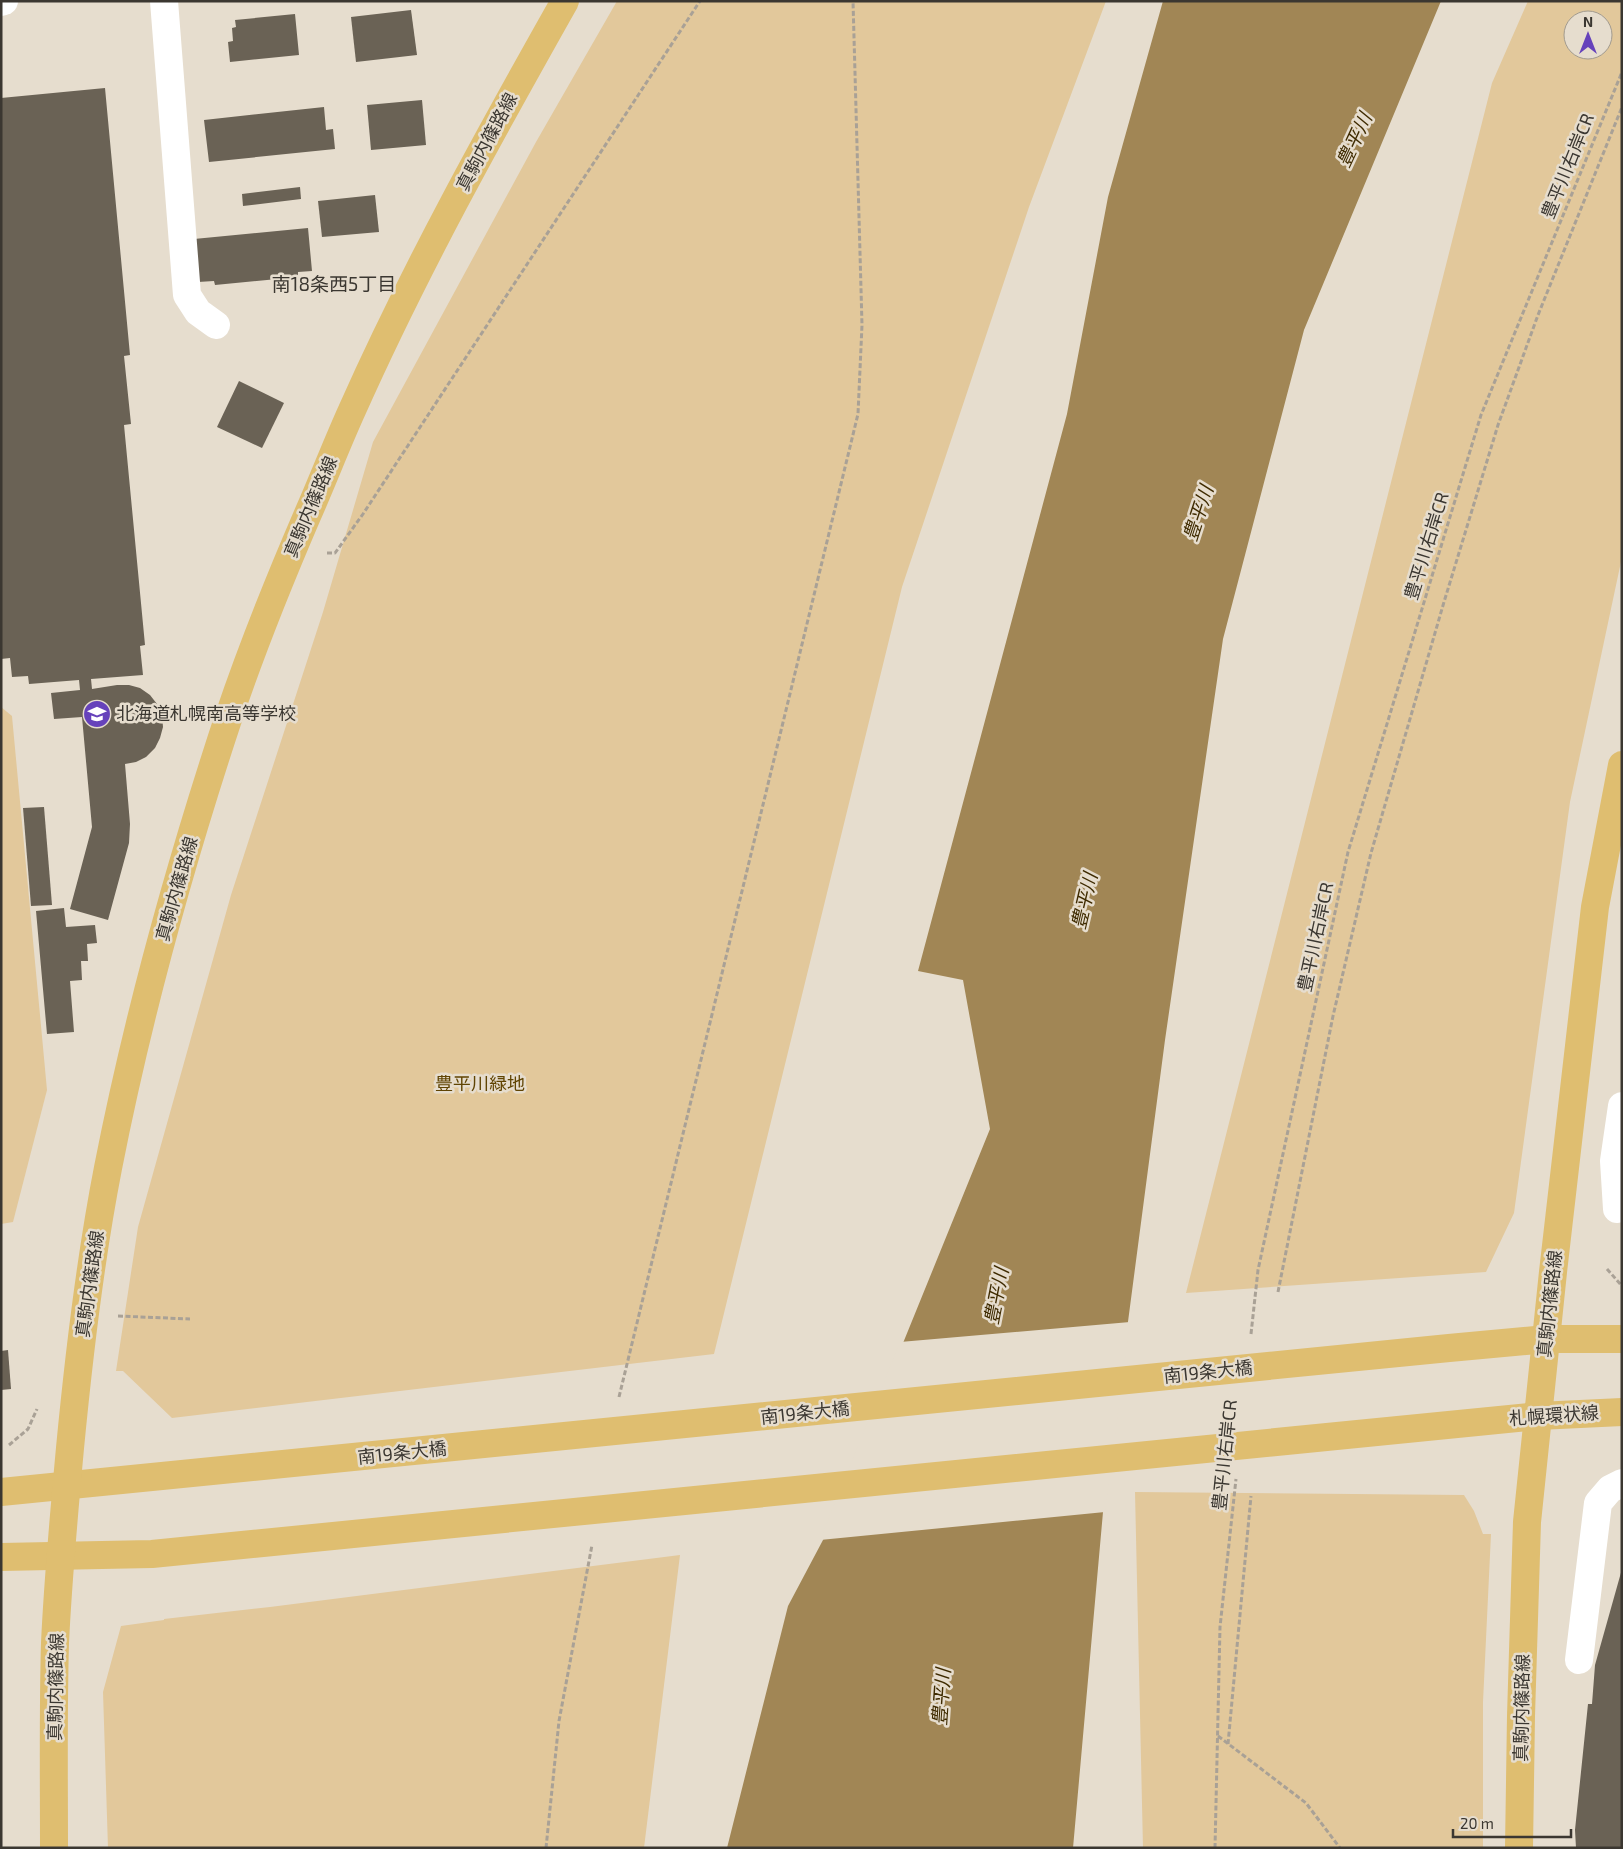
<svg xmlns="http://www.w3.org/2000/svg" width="1623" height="1849" font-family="'Exo 2','Noto Sans JP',sans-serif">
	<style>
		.green { fill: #e2c89b; fill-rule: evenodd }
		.water { fill: #a18655 }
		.pier { fill: #e6ddce }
		.building { fill: #6a6255 }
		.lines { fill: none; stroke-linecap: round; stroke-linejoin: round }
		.path { stroke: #a9a196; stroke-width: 3; stroke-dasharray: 5 2.5; stroke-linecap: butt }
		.minor { stroke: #fff; stroke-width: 28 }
		.major { stroke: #dfbe70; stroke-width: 28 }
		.labels { text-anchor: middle; stroke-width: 5; stroke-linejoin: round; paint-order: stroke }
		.street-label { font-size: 18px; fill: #3b3731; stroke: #e6ddce }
		.poi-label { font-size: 18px; fill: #3b3731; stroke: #e6ddce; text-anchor: start }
		.park-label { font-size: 18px; fill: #604402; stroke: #e6ddce }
		.water-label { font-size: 19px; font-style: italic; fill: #3f2b00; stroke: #e6ddce }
		.neighbourhood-label { font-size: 19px; fill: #3b3731; stroke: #e6ddce }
	</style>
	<rect width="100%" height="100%" fill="#e6ddce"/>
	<g class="green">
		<path d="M617,1H1106L1029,207L902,587L714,1354L172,1418L123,1371H116L138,1227L231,895L323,612L373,442L536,142Z"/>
		<path d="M1528,1H1622V557L1570,802L1514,1213L1486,1272L1186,1293L1492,83ZM1573,20H1603V50H1573Z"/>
		<path d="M1,707L12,716L47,1090L13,1222L1,1224Z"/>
		<path d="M1135,1492L1464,1495L1474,1511L1483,1534H1491L1483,1702V1848H1143Z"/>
		<path d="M680,1555L644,1848H108L103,1692L121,1626L164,1620V1619L270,1607Z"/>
	</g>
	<path class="water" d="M1163,1H1441L1304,330L1223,639L1165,1040L1103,1512L1073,1848H727L788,1606L823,1540L990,1129L963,980L918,971L1067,414L1108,197Z"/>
	<path class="pier" d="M1130,1322L1105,1512L820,1540L900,1342Z"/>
	<g class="building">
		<path d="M411,10L417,55L356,62L351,17Z"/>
		<path d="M295,14L299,55L230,62L228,42L233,41L232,28L236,27L235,20Z"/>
		<path d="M105,88L130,355L124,356L131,424L124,425L145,645L140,646L143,675L91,679L92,689L117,685H129L140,688L150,695L157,704L162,715L163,727L160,738L155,748L146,757L136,762L125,764L130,824L129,843L108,920L70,909L92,827L82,717L54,719L51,693L80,690L79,680L29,684L28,676L12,677L10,658L1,659V98Z"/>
		<path d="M422,100L426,145L371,150L367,105Z"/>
		<path d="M324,107L326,130L333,129L335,149L209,162L204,120Z"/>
		<path d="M300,187L301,199L243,206L242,194Z"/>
		<path d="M375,195L379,232L322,237L318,201Z"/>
		<path d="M308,228L312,271L298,272V277L215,285L214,281L198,282L194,239Z"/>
		<path d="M239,381L284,403L262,448L217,427Z"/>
		<path d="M44,807L52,905L31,906L23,808Z"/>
		<path d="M64,908L66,927L95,925L97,943L87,944L88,961H81L82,980L70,981L74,1032L47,1034L36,911Z"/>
		<path d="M8,1350L11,1389L1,1390V1351Z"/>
		<path d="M1622,1569V1848H1576L1575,1830L1588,1704H1592L1595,1665Z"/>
	</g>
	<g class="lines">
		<g class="path">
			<path d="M327,553H335L363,514L700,1"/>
			<path d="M1607,1269L1622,1286"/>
			<path d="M1278,1292L1333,1016L1371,853L1444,602L1498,425L1538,315L1622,107"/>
			<path d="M118,1316L190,1319"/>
			<path d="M1251,1334L1258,1270L1348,852L1481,415L1622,72"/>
			<path d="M619,1397L858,414L862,325L853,1"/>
			<path d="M9,1445L28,1429L37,1409"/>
			<path d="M1218,1736L1306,1803L1340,1848"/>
			<path d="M1228,1744L1251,1496"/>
			<path d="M546,1848L559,1721L592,1545"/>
			<path d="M1215,1848L1220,1627L1236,1479"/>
		</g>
		<g class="minor">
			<path d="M164,1L187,295L198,312L216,325"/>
			<path d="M1,2L4,1"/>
			<path d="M1617,1209L1614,1161L1622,1106"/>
			<path d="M1579,1660L1598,1503L1610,1489L1622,1483"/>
		</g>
		<g class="major">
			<path d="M1,1492L1449,1348L1547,1339H1622"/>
			<path d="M1,1557L152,1554L1538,1416L1622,1412"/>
			<path d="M54,1848C54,1780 53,1711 55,1643C58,1578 64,1513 70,1448C79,1354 90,1260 108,1168C138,1015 180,864 229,716C252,648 279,581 307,516C323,480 337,443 353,408C415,269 490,134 565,1"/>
			<path d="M1519,1848L1521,1716L1527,1522L1553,1272L1595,907L1622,765"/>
		</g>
	</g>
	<defs>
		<g id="school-disc" transform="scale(1.4375)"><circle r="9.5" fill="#6642bb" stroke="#e6ddce"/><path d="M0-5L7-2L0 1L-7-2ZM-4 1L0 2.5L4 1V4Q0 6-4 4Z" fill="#fff"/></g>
	</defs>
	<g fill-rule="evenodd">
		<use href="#school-disc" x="97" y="714"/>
	</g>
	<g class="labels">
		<g class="street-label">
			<text transform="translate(487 142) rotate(-62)" y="6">真駒内篠路線</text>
			<text transform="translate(1568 166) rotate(-68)" y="6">豊平川右岸CR</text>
			<text transform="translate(311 507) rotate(-67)" y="6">真駒内篠路線</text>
			<text transform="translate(1427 546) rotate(-73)" y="6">豊平川右岸CR</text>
			<text transform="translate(177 889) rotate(-74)" y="6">真駒内篠路線</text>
			<text transform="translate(1316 937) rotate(-78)" y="6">豊平川右岸CR</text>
			<text transform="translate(90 1284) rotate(-82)" y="6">真駒内篠路線</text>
			<text transform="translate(1550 1304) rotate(-84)" y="6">真駒内篠路線</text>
			<text transform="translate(1208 1372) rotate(-6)" y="6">南19条大橋</text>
			<text transform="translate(805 1413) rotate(-6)" y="6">南19条大橋</text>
			<text transform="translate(1554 1416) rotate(-4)" y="6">札幌環状線</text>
			<text transform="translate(402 1453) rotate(-6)" y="6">南19条大橋</text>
			<text transform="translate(1225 1455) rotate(-84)" y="6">豊平川右岸CR</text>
			<text transform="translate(56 1687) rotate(-89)" y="6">真駒内篠路線</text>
			<text transform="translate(1522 1708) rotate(-89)" y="6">真駒内篠路線</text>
		</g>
		<g class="poi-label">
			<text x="116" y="720">北海道札幌南高等学校</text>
		</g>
		<g class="park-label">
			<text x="480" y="1090">豊平川緑地</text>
		</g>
		<g class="water-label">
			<text transform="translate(1354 140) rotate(-65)" y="7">豊平川</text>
			<text transform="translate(1198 513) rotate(-72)" y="7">豊平川</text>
			<text transform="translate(1084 901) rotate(-77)" y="7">豊平川</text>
			<text transform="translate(996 1296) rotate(-79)" y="7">豊平川</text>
			<text transform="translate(941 1697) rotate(-86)" y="7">豊平川</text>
		</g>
		<g class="neighbourhood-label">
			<text x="334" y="291">南18条西5丁目</text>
		</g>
	</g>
	<rect width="1623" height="1849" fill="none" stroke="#3b3731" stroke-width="5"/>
	<g transform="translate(1588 35)"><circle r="24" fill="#e6ddce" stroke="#a29b8f"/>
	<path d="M0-4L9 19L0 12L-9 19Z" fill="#6642bb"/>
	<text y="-8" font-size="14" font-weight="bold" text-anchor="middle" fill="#3b3731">N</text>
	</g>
	<path d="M1453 1829v8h118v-8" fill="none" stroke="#3b3731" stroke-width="2.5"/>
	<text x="1460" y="1829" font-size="15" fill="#3b3731" stroke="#e6ddce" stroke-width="4" paint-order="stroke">20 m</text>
</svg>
